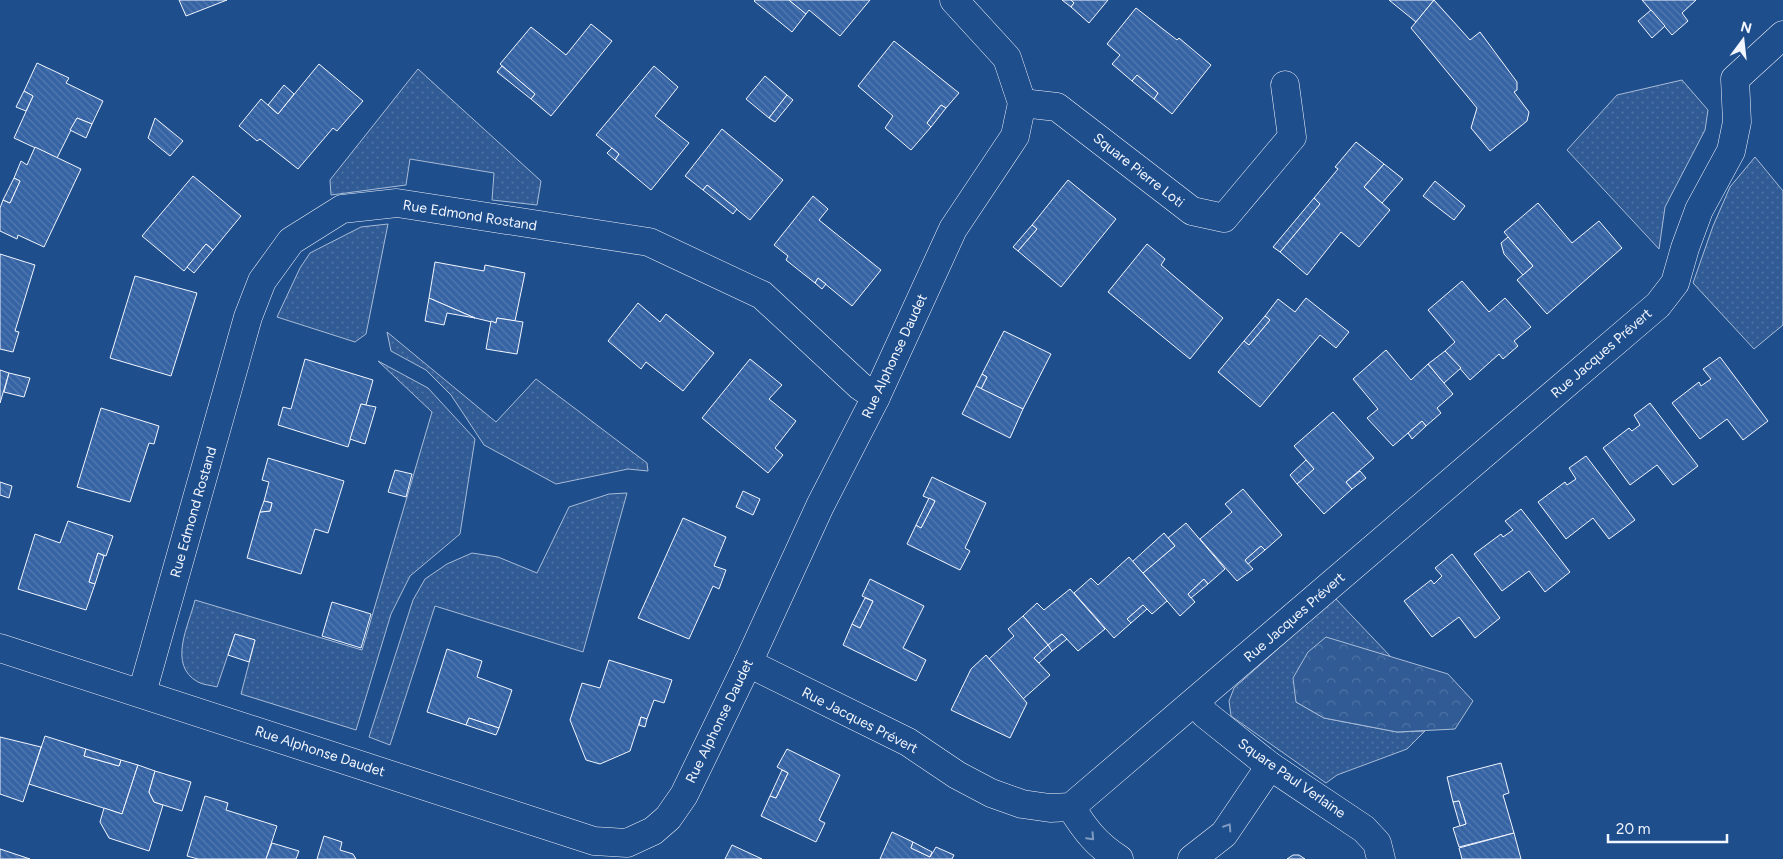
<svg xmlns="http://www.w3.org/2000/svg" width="1783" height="859" font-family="Figtree,sans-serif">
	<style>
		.grass { fill: url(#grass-dots); stroke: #a8bbd7 }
		.forest { fill: url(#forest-crowns); stroke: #a8bbd7 }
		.building { fill: url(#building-back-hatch); stroke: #f2f6ff }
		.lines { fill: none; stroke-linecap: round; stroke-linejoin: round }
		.street-casing { stroke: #f2f6ff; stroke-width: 29 }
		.street { stroke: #1f4e8c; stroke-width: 28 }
		.oneway { stroke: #7e9ac0 }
		.labels { text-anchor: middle; stroke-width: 4; stroke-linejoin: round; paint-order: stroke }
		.street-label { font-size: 14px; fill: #f2f6ff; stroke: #1f4e8c }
	</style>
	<defs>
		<pattern id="grass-dots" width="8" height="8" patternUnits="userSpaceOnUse" patternTransform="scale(1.25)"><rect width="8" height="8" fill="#305b95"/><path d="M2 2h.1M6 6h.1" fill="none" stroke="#4e73a5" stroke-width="1.8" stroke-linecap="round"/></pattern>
		<pattern id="forest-crowns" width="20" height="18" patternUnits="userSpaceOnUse" patternTransform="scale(1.25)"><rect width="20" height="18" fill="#305b95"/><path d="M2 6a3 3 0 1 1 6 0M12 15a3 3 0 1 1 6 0" fill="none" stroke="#4e73a5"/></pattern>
		<pattern id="building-back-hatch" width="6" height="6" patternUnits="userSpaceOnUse" patternTransform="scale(1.25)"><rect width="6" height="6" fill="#3563a3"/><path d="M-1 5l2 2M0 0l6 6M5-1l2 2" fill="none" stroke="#537ab1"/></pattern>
	</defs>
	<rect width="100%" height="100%" fill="#1f4e8c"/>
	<g class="grass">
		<path d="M418,69L541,181L537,205L492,200L494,173L410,159L406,185L331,195L330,180Z"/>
		<path d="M1682,80L1708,110L1705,130L1665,207L1659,249L1567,150L1617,95Z"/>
		<path d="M1755,157L1783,191V325L1754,349L1693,283L1713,226L1730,187Z"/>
		<path d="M388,224L366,334L355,342L277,317L300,268L310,253L361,227Z"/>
		<path d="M387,332L496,422L536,379L647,463L648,471L628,469L556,484L484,445L451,395L426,370L391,351Z"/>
		<path d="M378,361L428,388L475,439L460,534L410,576L391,614L356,730L241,694L255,640L235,634L217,687C211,685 203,685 198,682C167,665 189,625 195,600L362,650L432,412Z"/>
		<path d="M627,493L583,652L435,606L390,745L369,737L413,600L425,579L447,564L472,553L498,557L537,573L569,507L609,494Z"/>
		<path d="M1335,598L1391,657L1326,638L1296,702L1324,718L1397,732L1425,731L1407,749L1337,775L1326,783L1231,716L1229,701L1234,688Z"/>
	</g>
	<path class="forest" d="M1326,637L1448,674L1473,701L1455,729L1397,732L1324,718L1296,702L1293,678L1308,652Z"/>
	<g class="building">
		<path d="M179,0H227L186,16Z"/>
		<path d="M755,0H789L806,14L792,32L754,1Z"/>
		<path d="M789,0H870L840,36L809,10L806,14Z"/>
		<path d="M1062,0H1071L1074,3L1071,7Z"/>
		<path d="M1071,0H1108L1089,23L1071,7L1074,3Z"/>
		<path d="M1389,0H1434L1416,22Z"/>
		<path d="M1434,0L1470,40L1480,32L1517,82V90L1514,92L1529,112L1527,121L1490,151L1471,128L1477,108L1411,28Z"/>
		<path d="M1642,0H1696L1682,13L1688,21L1672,35Z"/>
		<path d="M1136,8L1177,40L1179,38L1211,65L1172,114L1154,99L1158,93L1137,75L1132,81L1112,64L1120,55L1107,44Z"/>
		<path d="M1651,10L1665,26L1652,38L1638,21Z"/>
		<path d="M591,24L612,41L551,116L531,99L535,94L500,64L531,27L566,55Z"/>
		<path d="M894,41L959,93L946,108L941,105L927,123L931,127L911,150L885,128L893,116L858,86Z"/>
		<path d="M37,63L69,78L66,83L103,101L92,124L77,118L57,158L14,138L33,96L24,91Z"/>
		<path d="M319,64L363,101L337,131L333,128L298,169L260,139L257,141L239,126L261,99L278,114Z"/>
		<path d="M502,66L535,94L531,99L497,72Z"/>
		<path d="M654,66L678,87L655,116L689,143L651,190L615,160L619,154L596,135Z"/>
		<path d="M1137,75L1158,93L1154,99L1132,81Z"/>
		<path d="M765,76L787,95L769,118L746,99Z"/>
		<path d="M284,85L294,94L278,114L268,105Z"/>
		<path d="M24,91L33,96L26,111L16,107Z"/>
		<path d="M787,95L793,100L775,122L769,118Z"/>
		<path d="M941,105L946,108L931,127L927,123Z"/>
		<path d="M77,118L92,124L86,138L70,130Z"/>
		<path d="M155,118L183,141L170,156L148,138Z"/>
		<path d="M722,129L783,180L750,220L707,185L703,190L685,176Z"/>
		<path d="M1356,142L1384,164L1364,187L1390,210L1359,247L1341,232L1307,275L1280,252L1320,204L1314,198L1338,169L1335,167Z"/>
		<path d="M35,147L81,169L44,247L18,235L17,239L0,231V208L3,200L10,203L20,181L14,178L21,161L27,165Z"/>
		<path d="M612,148L619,154L615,160L607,153Z"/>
		<path d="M1384,164L1403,179L1382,203L1364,187Z"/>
		<path d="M193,176L241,216L213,250L206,244L184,271L142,236Z"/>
		<path d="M14,178L20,181L10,203L3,200Z"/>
		<path d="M1068,180L1116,219L1061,287L1018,251L1037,229L1032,225Z"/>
		<path d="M1435,181L1465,206L1454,220L1423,196Z"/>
		<path d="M707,185L737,209L733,214L703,190Z"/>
		<path d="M813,196L828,209L819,220L881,270L852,306L818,278L815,283L786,260L788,256L774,245Z"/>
		<path d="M1314,198L1320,204L1280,252L1273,247Z"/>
		<path d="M1538,203L1572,243L1599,221L1622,248L1547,314L1517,280L1533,266L1504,232Z"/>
		<path d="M1032,225L1037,229L1018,251L1013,247Z"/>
		<path d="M1508,237L1533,266L1523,275L1504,254L1501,243Z"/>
		<path d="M206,244L213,250L194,273L187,267Z"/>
		<path d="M1147,244L1165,259L1161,265L1223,318L1190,359L1108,292Z"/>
		<path d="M0,254L35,265L15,331L19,332L13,352L0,349Z"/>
		<path d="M435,262L484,271L485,265L525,273L515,321L497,318L496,323L475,318L429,298Z"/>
		<path d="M135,276L197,293L171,376L110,358Z"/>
		<path d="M818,278L826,284L822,289L815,283Z"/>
		<path d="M1462,281L1489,312L1505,298L1531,327L1514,341L1518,346L1503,359L1499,354L1470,380L1445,351L1455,342L1428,310Z"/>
		<path d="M429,298L475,318L447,313L444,325L425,321Z"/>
		<path d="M1306,298L1349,332L1336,348L1320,335L1260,407L1218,372L1244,341L1249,345L1270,320L1265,316L1278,299L1295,312Z"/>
		<path d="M638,303L660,322L666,314L714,353L683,391L646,362L641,369L608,341Z"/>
		<path d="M1265,316L1270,320L1249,345L1244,341Z"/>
		<path d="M497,318L523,322L517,354L486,349L491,321L496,323Z"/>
		<path d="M1004,331L1051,354L1023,409L981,389L987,377L982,374Z"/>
		<path d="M1386,350L1411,380L1428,364L1453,394L1437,408L1441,413L1426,426L1422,421L1393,446L1367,418L1378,409L1353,379Z"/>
		<path d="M1445,351L1461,368L1444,383L1428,364Z"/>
		<path d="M1720,357L1768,421L1743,440L1727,419L1700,439L1672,403L1699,382L1701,386L1711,379L1703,369Z"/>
		<path d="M305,359L373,380L366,405L361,404L348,447L278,425L283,407L291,409Z"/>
		<path d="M750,359L782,385L769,399L796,421L775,448L783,455L768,473L702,418Z"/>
		<path d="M0,370L9,373L0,403Z"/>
		<path d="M9,373L30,378L24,397L4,392Z"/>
		<path d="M982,374L987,377L981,389L976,386Z"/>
		<path d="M976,386L1023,409L1010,438L962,414Z"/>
		<path d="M1650,403L1698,466L1673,485L1657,465L1630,485L1603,448L1629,428L1632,431L1640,425L1634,415Z"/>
		<path d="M361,404L376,407L365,444L350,439Z"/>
		<path d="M101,408L159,426L154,444L149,443L130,502L77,487Z"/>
		<path d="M1333,412L1374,458L1346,482L1352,489L1324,514L1297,484L1314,469L1294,446Z"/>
		<path d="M1422,421L1426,426L1412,439L1408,433Z"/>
		<path d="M1586,456L1635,520L1609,539L1593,518L1566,539L1538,502L1565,482L1567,485L1576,479L1569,468Z"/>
		<path d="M268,458L344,481L328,533L315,529L301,574L247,558L260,512L270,511L272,503L264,501L269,482L262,480Z"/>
		<path d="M1306,460L1314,469L1297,484L1290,475Z"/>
		<path d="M395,470L412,474L406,497L388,492Z"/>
		<path d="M1360,471L1366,478L1352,489L1346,482Z"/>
		<path d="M932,477L986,503L965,548L970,551L960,570L907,544L916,525L921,528L935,501L923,496Z"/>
		<path d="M0,482L12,486L9,498L0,495Z"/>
		<path d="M1243,489L1282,535L1265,550L1261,546L1245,560L1253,569L1237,581L1200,539L1232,512L1225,504Z"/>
		<path d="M743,491L760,499L753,515L736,507Z"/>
		<path d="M929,498L935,501L921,528L916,525Z"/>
		<path d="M264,501L272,503L270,511L260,512Z"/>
		<path d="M1521,509L1570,572L1545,592L1529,571L1502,591L1474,554L1501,534L1503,537L1513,530L1505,521Z"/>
		<path d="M683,518L726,537L714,566L726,570L719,589L713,586L689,639L638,618Z"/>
		<path d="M68,521L113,536L106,556L98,553L89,582L95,584L86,610L18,589L35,534L60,543Z"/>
		<path d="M1186,523L1225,569L1208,584L1204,579L1188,594L1195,602L1180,616L1143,573L1175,546L1168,538Z"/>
		<path d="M1164,533L1175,546L1143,573L1132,562Z"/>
		<path d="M1261,546L1265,550L1248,564L1245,560Z"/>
		<path d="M98,553L104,556L95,584L89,582Z"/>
		<path d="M1452,554L1500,618L1475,638L1459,617L1432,637L1404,601L1431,580L1434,584L1442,576L1435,568Z"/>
		<path d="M1129,557L1167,601L1152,614L1143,605L1127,619L1131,623L1114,638L1074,593L1091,578L1098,585Z"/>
		<path d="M870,579L924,606L903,648L926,660L916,681L843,645L852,624L860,628L873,601L862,596Z"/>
		<path d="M1204,579L1208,584L1191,598L1188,594Z"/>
		<path d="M1070,589L1105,629L1078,651L1062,634L1048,645L1023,616L1037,603L1044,610Z"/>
		<path d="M865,598L873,601L860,628L852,624Z"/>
		<path d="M332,602L371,614L361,648L322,636Z"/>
		<path d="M1143,605L1147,609L1131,623L1127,619Z"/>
		<path d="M1023,616L1048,645L1034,658L1050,675L1023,699L989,659L1014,636L1008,629Z"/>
		<path d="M235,634L255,640L249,662L228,655Z"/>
		<path d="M1062,634L1067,639L1052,651L1048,645Z"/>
		<path d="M1048,645L1052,651L1039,663L1034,658Z"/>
		<path d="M447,649L482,661L477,677L512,690L499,728L469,718L466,725L427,712Z"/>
		<path d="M986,655L1027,703L1010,738L951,710L971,669Z"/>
		<path d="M609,660L672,680L664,703L654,700L647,719L641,717L630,751L600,764L586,760L570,720L582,683L600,688Z"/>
		<path d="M641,717L647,719L645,727L639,725Z"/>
		<path d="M469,718L499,728L496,735L466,725Z"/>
		<path d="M45,736L86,749L84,756L119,766L121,760L138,765L122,814L29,784Z"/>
		<path d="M0,737L41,747L23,802L0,794Z"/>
		<path d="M86,749L121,760L119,766L84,756Z"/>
		<path d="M787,749L840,775L819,820L825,823L816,842L761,816L770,796L776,798L788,773L777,767Z"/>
		<path d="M1501,763L1509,793L1503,795L1514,833L1459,847L1453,828L1466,824L1459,801L1453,802L1447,777Z"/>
		<path d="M138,765L155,771L149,792L154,802L163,805L149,851L109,838L100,822L104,808L122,814Z"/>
		<path d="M782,770L788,773L776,798L770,796Z"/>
		<path d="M155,771L191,782L182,811L154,802L149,792Z"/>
		<path d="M205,796L228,803L226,810L277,826L266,859H198L187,856Z"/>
		<path d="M1459,801L1466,824L1460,826L1453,802Z"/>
		<path d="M892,832L913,842L911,848L930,857L936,847L954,855L952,859H880Z"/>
		<path d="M1514,833L1521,859H1462L1459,848Z"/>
		<path d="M324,836L342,842L340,850L353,854L356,859H317Z"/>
		<path d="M913,842L932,852L930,857L911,848Z"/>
		<path d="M272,843L299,851L296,859H266Z"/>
		<path d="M732,845L762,859H725Z"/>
		<path d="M0,849L30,859H0Z"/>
		<path d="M1293,855H1299L1305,859H1287Z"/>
	</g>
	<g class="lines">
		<g class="street-casing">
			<g id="street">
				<path d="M1022,103L1057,107L1192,211L1224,218L1292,137L1285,85"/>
				<path d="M0,648L594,841L627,843L653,831L668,818L684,795L748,663L820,506L876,397L953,229L1015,136L1022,103L1007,58L954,0"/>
				<path d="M748,663L908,742L957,775L991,793L1022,804L1050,808L1071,807L1658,305L1675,283L1685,248L1699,210L1731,151L1737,122L1735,79L1783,35"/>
				<path d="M142,693L248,317L262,281L291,241L342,209L397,203L649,242L762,295L860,386L876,397"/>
				<path d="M1196,701L1205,714L1270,766L1364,829L1377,843L1381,859"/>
				<path d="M1071,807C1085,830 1097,845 1119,859"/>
				<path d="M1192,859L1224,834L1270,766"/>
			</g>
		</g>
		<use href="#street" class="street"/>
	</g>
	<defs><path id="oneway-chevron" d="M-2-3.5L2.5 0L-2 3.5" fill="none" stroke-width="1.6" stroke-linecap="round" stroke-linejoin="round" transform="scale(1.25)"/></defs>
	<g class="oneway">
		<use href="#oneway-chevron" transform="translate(1228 827) rotate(-57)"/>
		<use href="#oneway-chevron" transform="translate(1091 837) rotate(47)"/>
	</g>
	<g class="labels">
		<g class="street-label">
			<text transform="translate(1139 170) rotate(38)" y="5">Square Pierre Loti</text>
			<text transform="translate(470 215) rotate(9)" y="5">Rue Edmond Rostand</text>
			<text transform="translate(1601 353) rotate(-41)" y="5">Rue Jacques Prévert</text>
			<text transform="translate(894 356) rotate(-65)" y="5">Rue Alphonse Daudet</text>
			<text transform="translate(193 512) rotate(-74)" y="5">Rue Edmond Rostand</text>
			<text transform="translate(1294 617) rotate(-41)" y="5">Rue Jacques Prévert</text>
			<text transform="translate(860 720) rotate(27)" y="5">Rue Jacques Prévert</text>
			<text transform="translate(719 721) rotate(-64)" y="5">Rue Alphonse Daudet</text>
			<text transform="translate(320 751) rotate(18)" y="5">Rue Alphonse Daudet</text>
			<text transform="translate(1292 778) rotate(35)" y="5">Square Paul Verlaine</text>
		</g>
	</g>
	<g transform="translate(1743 40) rotate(15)" stroke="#1f4e8c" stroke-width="4" paint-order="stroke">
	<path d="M0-4L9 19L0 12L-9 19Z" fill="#f2f6ff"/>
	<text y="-8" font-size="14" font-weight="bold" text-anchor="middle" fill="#f2f6ff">N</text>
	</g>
	<path d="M1608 834v8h119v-8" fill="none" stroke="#f2f6ff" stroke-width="2.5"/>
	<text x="1616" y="834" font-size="15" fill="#f2f6ff" stroke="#1f4e8c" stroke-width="4" paint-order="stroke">20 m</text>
</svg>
